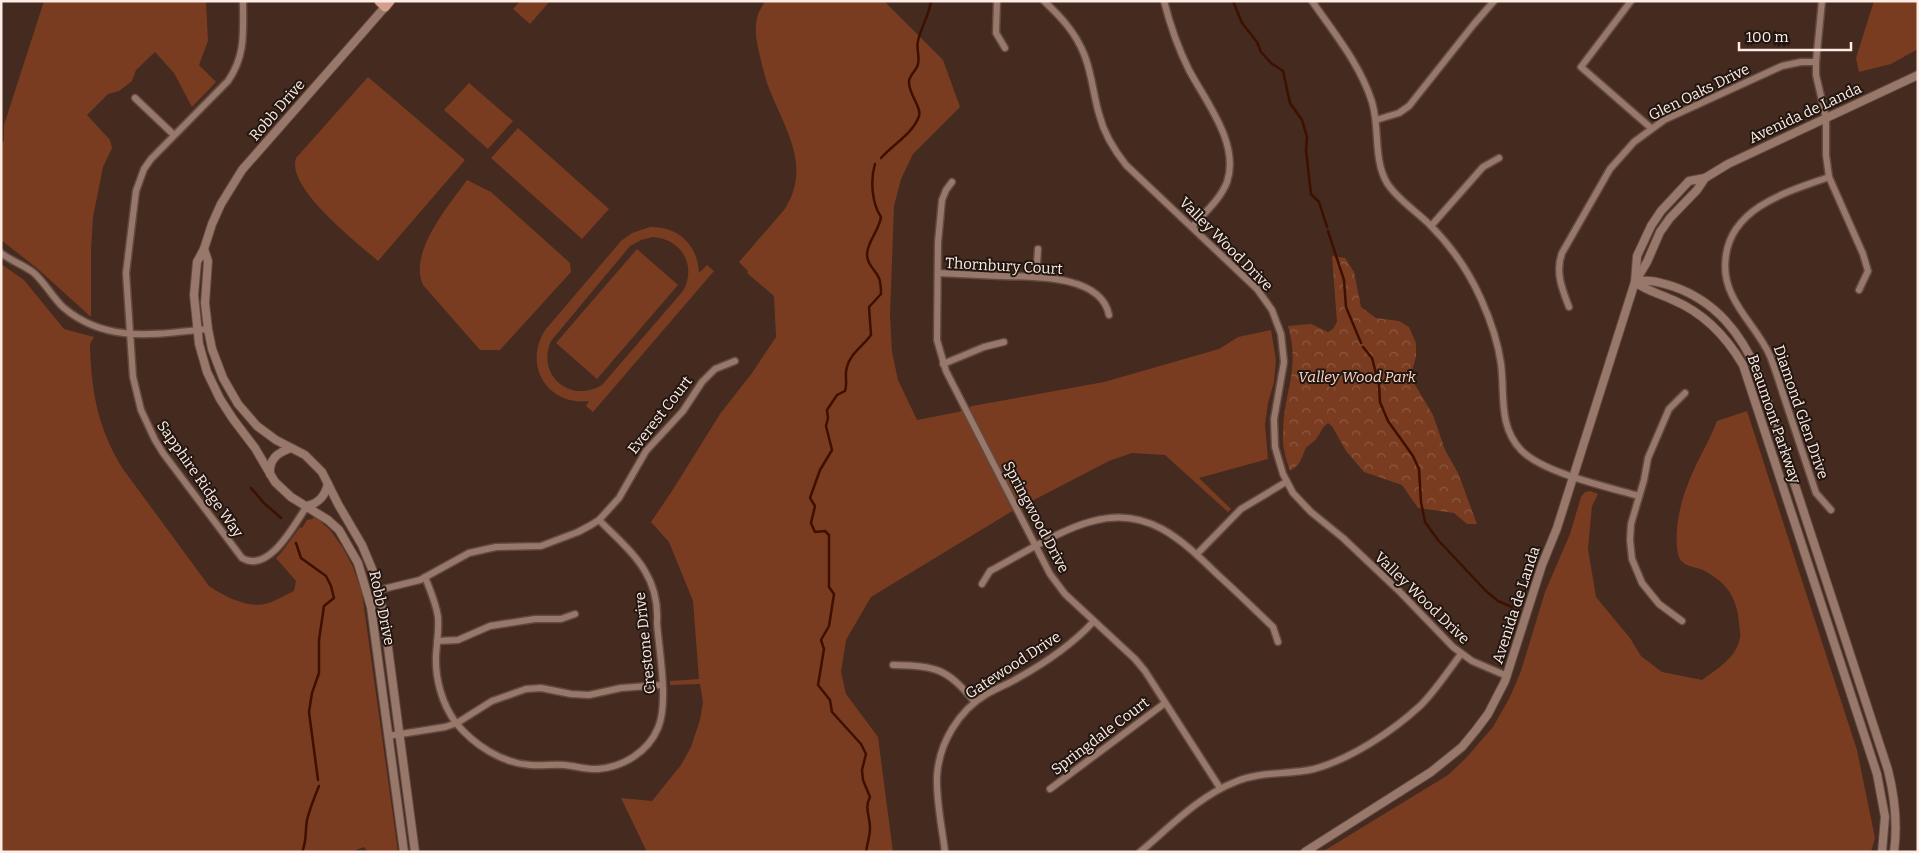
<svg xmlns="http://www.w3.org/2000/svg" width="1919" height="853" font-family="Bitter,serif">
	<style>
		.green { fill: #793c21; fill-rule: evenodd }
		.forest { fill: url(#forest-crowns) }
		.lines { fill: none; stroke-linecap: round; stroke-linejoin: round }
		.stream { stroke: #3f1000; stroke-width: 2.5 }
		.minor-casing { stroke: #62493f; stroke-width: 9 }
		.tertiary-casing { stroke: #62493f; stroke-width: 10 }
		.secondary-casing { stroke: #62493f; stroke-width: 11 }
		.minor { stroke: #98786a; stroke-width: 6 }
		.tertiary { stroke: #98786a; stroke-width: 8 }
		.secondary { stroke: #d29f8a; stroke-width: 9 }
		.labels { text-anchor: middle; stroke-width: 4; stroke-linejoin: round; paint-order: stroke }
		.street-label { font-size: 15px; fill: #feece5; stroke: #221611 }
		.park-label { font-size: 15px; font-style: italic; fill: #ffd5c5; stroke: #221611 }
	</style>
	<defs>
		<pattern id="forest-crowns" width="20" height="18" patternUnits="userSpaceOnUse" patternTransform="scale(1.25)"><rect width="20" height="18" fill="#793c21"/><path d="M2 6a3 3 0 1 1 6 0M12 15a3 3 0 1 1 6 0" fill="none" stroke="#8d5841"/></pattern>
	</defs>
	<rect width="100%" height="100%" fill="#442a1f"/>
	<g class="green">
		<path d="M44,1H206L208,41L199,65L216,82L192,107L174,73L155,52L136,70L132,81L119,91L108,94L87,115L110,140L112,148L103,167L93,217L91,250V317L38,269L1,240V144L4,140V125Z"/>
		<path d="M520,1H550L530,24L513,9Z"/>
		<path d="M765,1H884L943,60L960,107L913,154L901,179L894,206L890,315L892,352L898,380L917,420L958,412L972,406L1104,382L1219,349L1238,337L1271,330L1276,360L1274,382L1268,403L1265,425L1268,459L1199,478L1231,509L1228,512L1165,455L1132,453L1109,461L1009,513L871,597L846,640L841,672L846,694L878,737L893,852H647L621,798L652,801L681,765L691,747L700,720L703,702L700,684L670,685V681L699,679L693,601L669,542L651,522L672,491L720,414L752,373L776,337L774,296L747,273L748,271L739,262L784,210C814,165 782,125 767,83C764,74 762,65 760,56C757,44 754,31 757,18C758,12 762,7 765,1Z"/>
		<path d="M1874,1H1918V49L1891,64L1859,72L1856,58Z"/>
		<path d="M368,77L465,160L378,261C357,242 286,188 296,158Z"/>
		<path d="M469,83L513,121L488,149L444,110Z"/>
		<path d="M518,128L609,209L582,239L491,158Z"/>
		<path d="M467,180L491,192L570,263L571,272L500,350H480L423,285C408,253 449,205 467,180Z"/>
		<path d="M650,227C678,226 698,245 699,273L707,265L714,271L593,412L586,406L589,401C547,406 522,364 546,329L621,241L632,233ZM653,237C682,239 697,266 683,291L602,385C570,404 536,375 551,341L630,246L641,240Z"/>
		<path d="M637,249L678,285L597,379L556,343Z"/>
		<path d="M1,264L24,280L64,329L94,337L90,344C91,391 98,429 123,469L209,586C224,596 246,608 265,604C274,602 285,595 294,591L296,581L276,558L281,553L300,527L302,528L307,520L313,519V517L318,519L330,530L343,548L353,567L362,593L398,852H368L364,847L350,852H1Z"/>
		<path d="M1747,411L1857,750L1875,838L1871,852H1322L1448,775L1466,758L1493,727L1510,697L1521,671L1545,592L1570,534L1581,497L1585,492L1590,491L1598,494L1592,506L1588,549L1596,597L1630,638L1641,656L1662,672L1702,680C1717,669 1736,658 1740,638C1741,634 1739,627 1739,623C1737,598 1728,584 1705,571C1696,566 1681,568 1678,554C1672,521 1686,484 1701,455C1707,443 1712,434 1717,421Z"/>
	</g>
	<path class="forest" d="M1332,256L1345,258L1354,272L1361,307L1376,318L1399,321L1409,327L1416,343V357L1412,371L1414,383L1433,415L1445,450L1458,473L1477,524H1467L1454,513L1418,508L1402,485L1364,472L1346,451L1332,426L1328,423C1321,428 1321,433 1316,439C1313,443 1308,445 1306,448C1300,459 1303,463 1290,471C1286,459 1282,447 1283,433C1283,393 1301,370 1288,326L1311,324L1328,332L1333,329L1337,322Z"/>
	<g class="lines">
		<g class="stream">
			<path d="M1233,1L1242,23L1257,42L1261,52L1271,63L1283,71L1290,103L1302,120L1307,137L1306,150L1311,194L1319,202L1327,227"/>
			<path d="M881,158C893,144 913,134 919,116C922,107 908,94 909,81C910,74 917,70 918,64C920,57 916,48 918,41C921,26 929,17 931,1"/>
			<path d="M1328,231L1344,280L1346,307L1361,343"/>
			<path d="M1363,347L1372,358L1379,385L1380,402L1388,421L1413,456L1419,469L1421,502L1425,522L1438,540L1486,591L1498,601L1512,607"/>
			<path d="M251,488L264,503L281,518"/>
			<path d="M296,543L301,558L326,576L331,586L334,598L324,606L319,640V673L312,693L309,712L318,780"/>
			<path d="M302,852C307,841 305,831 307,820C310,808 314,798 319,786"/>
			<path d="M866,852C867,844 870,836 870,828C870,816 864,808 870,797L863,780L862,770L866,754L861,744L832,712L830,700L818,685L824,649L821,640L829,626L834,594L829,587V535L825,531L815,532L811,523L815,506L810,498L820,470L832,450L826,426L828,418L827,410L837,395L845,391C848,382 844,375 847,367C850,354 863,346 871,335L869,307L881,294C881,289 881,283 879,278C875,269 867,265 867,254C868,240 879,231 881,217C872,204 870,180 875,164"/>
		</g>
		<g class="minor-casing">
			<g id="minor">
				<path d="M243,1C243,32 246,55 228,81L151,159L144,169L136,191L126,273L133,377L141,410L155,440L163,453L242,558C269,574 294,525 307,506"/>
				<path d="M997,1L996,33L1005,48"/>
				<path d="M1044,1C1061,17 1075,32 1084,54C1092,73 1093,94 1099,114C1104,134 1114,150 1126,165L1257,289L1272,310L1281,334L1284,362L1274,419L1275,447L1283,474L1293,493L1311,512L1343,538L1398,590L1453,647L1472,661L1507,676"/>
				<path d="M1164,1C1170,25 1178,48 1189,70C1206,102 1240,144 1227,182C1220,200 1204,213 1192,227"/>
				<path d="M1312,1C1334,33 1360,64 1372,102C1380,128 1373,159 1387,183C1397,199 1416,211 1430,225C1451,246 1469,272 1481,299C1490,319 1498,342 1501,364C1505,394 1498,426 1521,450C1543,473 1608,487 1639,496"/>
				<path d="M1631,1L1581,67L1651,128"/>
				<path d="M1822,1L1816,62V75L1826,118V155L1829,177L1863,254L1868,271L1859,290"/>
				<path d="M135,98L174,135"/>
				<path d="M1376,120L1399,113L1409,106L1474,24L1494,1"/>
				<path d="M1829,177C1790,191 1733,206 1726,255C1724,268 1726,283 1732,295C1742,317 1760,333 1770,356C1776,371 1781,388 1786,403C1796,433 1806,463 1816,493L1831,510"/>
				<path d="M952,182L946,190L942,200L938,242L937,340L946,371L1050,574L1065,594L1135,659L1145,671L1220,788"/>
				<path d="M1431,226L1483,167L1499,158"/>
				<path d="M1,253C11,261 24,265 34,273C46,284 53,298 64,308C107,344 157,334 208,329"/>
				<path d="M938,273C959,274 979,275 1000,276C1032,277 1101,274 1109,315"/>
				<path d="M1036,277L1038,249"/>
				<path d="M1569,307C1562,289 1555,272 1562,253L1610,169L1634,142L1664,120L1782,66L1801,62H1816"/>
				<path d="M943,364L984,347L1004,342"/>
				<path d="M1197,554L1241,509L1286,482"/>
				<path d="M425,577C430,590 436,603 438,617C439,630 437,642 436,655C435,679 442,704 456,723C474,745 502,763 530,765C542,766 553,764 564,765C576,766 587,770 598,769C623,767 648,752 658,728C669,703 659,651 657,623C660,574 631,552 599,520"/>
				<path d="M982,584L990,571C1020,555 1061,529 1093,521C1148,506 1182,540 1218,575C1237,592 1255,610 1273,627L1278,642"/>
				<path d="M379,590L420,580L469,553L496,547L541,546L578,532L591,525L599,520L619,498L646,451L683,411L702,382L715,369L735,361"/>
				<path d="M1682,621L1659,604L1642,583L1632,559L1630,540L1631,524L1644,480L1648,458L1669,409L1685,393"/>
				<path d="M437,641L458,640L490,626L535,619H561L575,614"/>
				<path d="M893,665C937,666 946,668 975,702"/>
				<path d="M388,736L445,727L457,723L492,701L526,689L541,688L571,694L589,695L621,688L662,685"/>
				<path d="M1050,789L1165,703"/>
				<path d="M945,852C942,827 936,801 937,776C939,743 959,710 987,694C997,688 1008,684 1018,678C1045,663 1073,644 1094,621"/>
				<path d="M1140,852C1170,827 1199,796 1235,782C1260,771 1288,775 1314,769C1351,759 1393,731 1421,705C1436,690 1448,671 1461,654"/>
			</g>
		</g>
		<g class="tertiary-casing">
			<g id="tertiary">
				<path d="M385,7L242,170L221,204L212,224L204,249L197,262L194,295L199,344L207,372L220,399L233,419L255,448L275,482L291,497L328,520L339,530L358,563L371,607L404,852"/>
				<path d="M204,249L208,261L205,303L208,329L212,349L223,378L238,404L257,426L276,440L305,455L322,472L338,504L362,545L375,576L384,617L415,852"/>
				<path d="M1635,282C1649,279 1658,282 1672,286C1716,301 1741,333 1759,375L1888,770C1895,798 1898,823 1894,852"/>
				<path d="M1635,282C1647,291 1660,294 1673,300C1704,313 1726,336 1743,365L1877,774L1885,817L1882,852"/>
				<path d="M1635,282L1647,262L1660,232L1670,218L1697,190L1705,178L1728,164L1918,75"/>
				<path d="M270,474C269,459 277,453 291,448"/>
				<path d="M307,506C319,503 325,496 328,484"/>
				<path d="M1305,852L1431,772L1462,747L1476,730L1488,714L1505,681L1542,565L1557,528L1635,282L1637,256L1651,226L1661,211L1689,181L1705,178"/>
			</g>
		</g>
		<g class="secondary-casing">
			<path id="secondary" d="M379,1L385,7L390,1"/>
		</g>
		<use href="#minor" class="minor"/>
		<use href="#tertiary" class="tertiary"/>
		<use href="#secondary" class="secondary"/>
	</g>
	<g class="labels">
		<g class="street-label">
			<text transform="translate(1699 92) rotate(-26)" y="5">Glen Oaks Drive</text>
			<text transform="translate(277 110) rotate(-49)" y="5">Robb Drive</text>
			<text transform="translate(1805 113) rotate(-25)" y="5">Avenida de Landa</text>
			<text transform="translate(1226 244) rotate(45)" y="5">Valley Wood Drive</text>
			<text transform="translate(1004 266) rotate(3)" y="5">Thornbury Court</text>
			<text transform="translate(1801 412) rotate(71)" y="5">Diamond Glen Drive</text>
			<text transform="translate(660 415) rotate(-52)" y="5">Everest Court</text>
			<text transform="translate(1774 419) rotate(71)" y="5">Beaumont Parkway</text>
			<text transform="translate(200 479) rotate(55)" y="5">Sapphire Ridge Way</text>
			<text transform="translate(1036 517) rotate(62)" y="5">Springwood Drive</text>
			<text transform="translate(1422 598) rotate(44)" y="5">Valley Wood Drive</text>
			<text transform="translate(1516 605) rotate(-72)" y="5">Avenida de Landa</text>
			<text transform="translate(382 608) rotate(78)" y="5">Robb Drive</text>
			<text transform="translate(645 643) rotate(-96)" y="5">Crestone Drive</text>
			<text transform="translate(1013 665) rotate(-33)" y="5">Gatewood Drive</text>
			<text transform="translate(1100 736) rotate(-37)" y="5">Springdale Court</text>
		</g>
		<g class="park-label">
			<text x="1357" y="382">Valley Wood Park</text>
		</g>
	</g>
	<rect width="1919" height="853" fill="none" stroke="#feece5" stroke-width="5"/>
	<path d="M1739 42v8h112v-8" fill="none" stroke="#feece5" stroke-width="2.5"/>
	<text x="1746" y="42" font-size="15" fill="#feece5" stroke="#221611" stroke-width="4" paint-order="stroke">100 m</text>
</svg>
